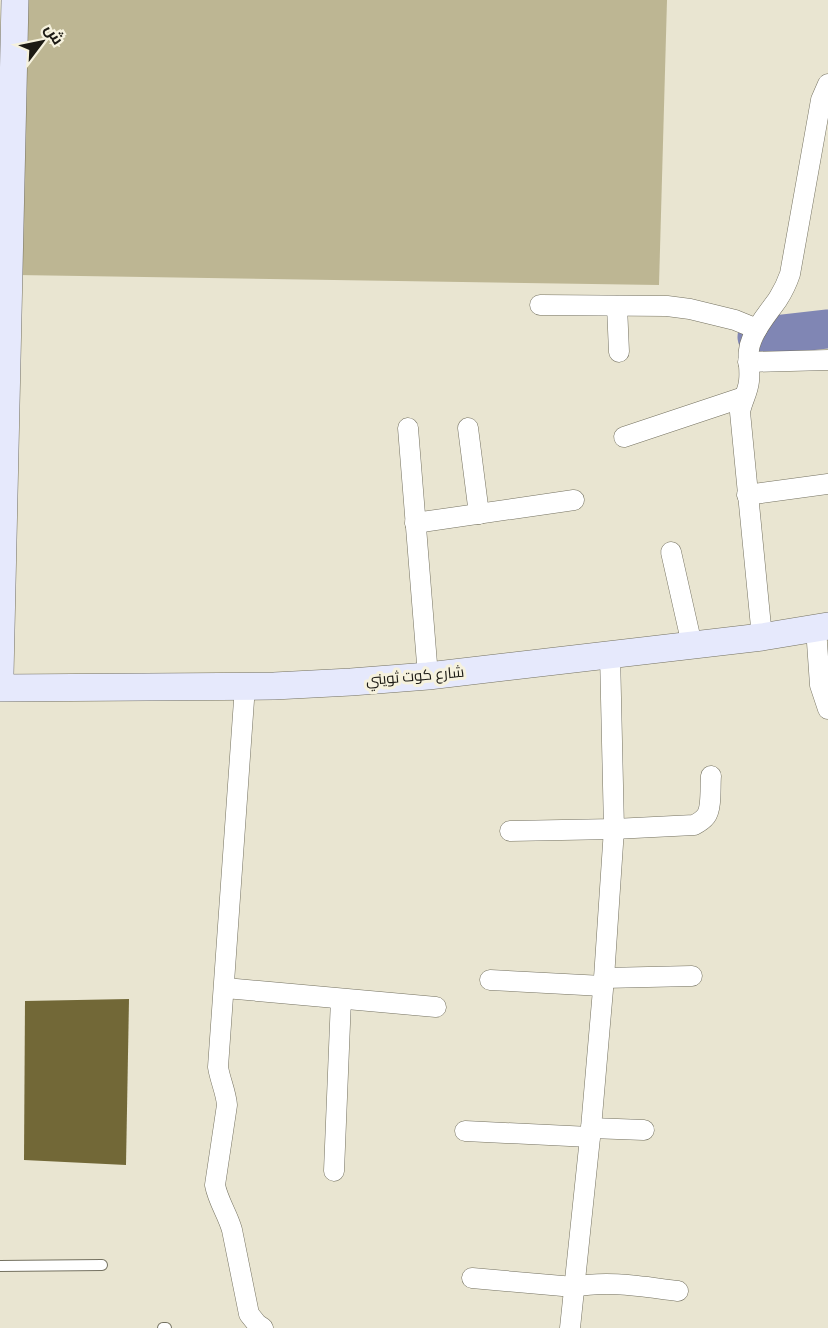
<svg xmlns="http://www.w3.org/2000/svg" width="828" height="1328" font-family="'Titillium Web',Cairo,sans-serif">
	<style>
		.pitch { fill: #bdb693 }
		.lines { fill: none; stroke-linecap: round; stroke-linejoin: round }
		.river { stroke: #8086b4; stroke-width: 39 }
		.building { fill: #726837 }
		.lane-casing { stroke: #747160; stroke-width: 12 }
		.street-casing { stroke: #747160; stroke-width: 21 }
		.secondary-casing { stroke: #747160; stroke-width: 28 }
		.lane { stroke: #fff; stroke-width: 10 }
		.street { stroke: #fff; stroke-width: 20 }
		.secondary { stroke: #e6e9fc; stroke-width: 27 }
		.labels { text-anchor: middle; stroke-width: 6; stroke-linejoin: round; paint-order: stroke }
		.street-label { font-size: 15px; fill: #1c1a14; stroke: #f6f2de }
	</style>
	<rect width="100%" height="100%" fill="#e9e5d1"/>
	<path class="pitch" d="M26,0H667L659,285L17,275Z"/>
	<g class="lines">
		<path class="river" d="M757,337L828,329"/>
	</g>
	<path class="building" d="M129,999L126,1165L24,1160L25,1001Z"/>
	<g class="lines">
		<g class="lane-casing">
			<g id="lane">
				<path d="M0,1266L102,1265"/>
				<path d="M163,1328H166"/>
			</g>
		</g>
		<g class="street-casing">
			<g id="street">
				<path d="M540,305L667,306L690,309L735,320L757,329"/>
				<path d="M617,306L619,352"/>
				<path d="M748,362L828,360"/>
				<path d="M408,428L428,676"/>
				<path d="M468,428L479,514"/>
				<path d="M624,437L744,397"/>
				<path d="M747,495L828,484"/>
				<path d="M415,523L574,500"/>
				<path d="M671,552L692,645"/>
				<path d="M816,628L820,685L828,709"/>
				<path d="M762,637L740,412C742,401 748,392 749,381C751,365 745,355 752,339C758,324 769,312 778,299C783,291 787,283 790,274L821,100L828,84"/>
				<path d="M245,686L218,1067C220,1080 226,1092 227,1105L215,1185C218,1201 228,1215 232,1230L249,1314L257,1324L263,1328"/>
				<path d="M510,831L614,829L694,825C698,823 703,820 706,816C712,808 710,786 711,776"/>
				<path d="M604,978L692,976"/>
				<path d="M490,980L603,986"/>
				<path d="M225,988L436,1007"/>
				<path d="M591,1128L644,1130"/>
				<path d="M465,1131L590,1137"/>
				<path d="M334,1171L341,999"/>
				<path d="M472,1278L574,1287C608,1280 644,1287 678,1291"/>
				<path d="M570,1328L591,1128L604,978L614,829L610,654"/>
			</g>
		</g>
		<g class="secondary-casing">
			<g id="secondary">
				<path d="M0,675L15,0"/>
				<path d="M0,688L274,686L351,682L428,676L762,637L828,626"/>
			</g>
		</g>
		<use href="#lane" class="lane"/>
		<use href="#street" class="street"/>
		<use href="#secondary" class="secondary"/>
	</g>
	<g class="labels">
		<g class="street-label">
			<text transform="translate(415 676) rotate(-5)" y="5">شارع كوت ثويني</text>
		</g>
	</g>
	<g transform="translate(42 42) rotate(58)" stroke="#f6f2de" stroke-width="4.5" paint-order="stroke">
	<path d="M0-4.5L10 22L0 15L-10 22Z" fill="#1c1a14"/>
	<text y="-9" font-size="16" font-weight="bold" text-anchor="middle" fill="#1c1a14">ش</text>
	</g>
</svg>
